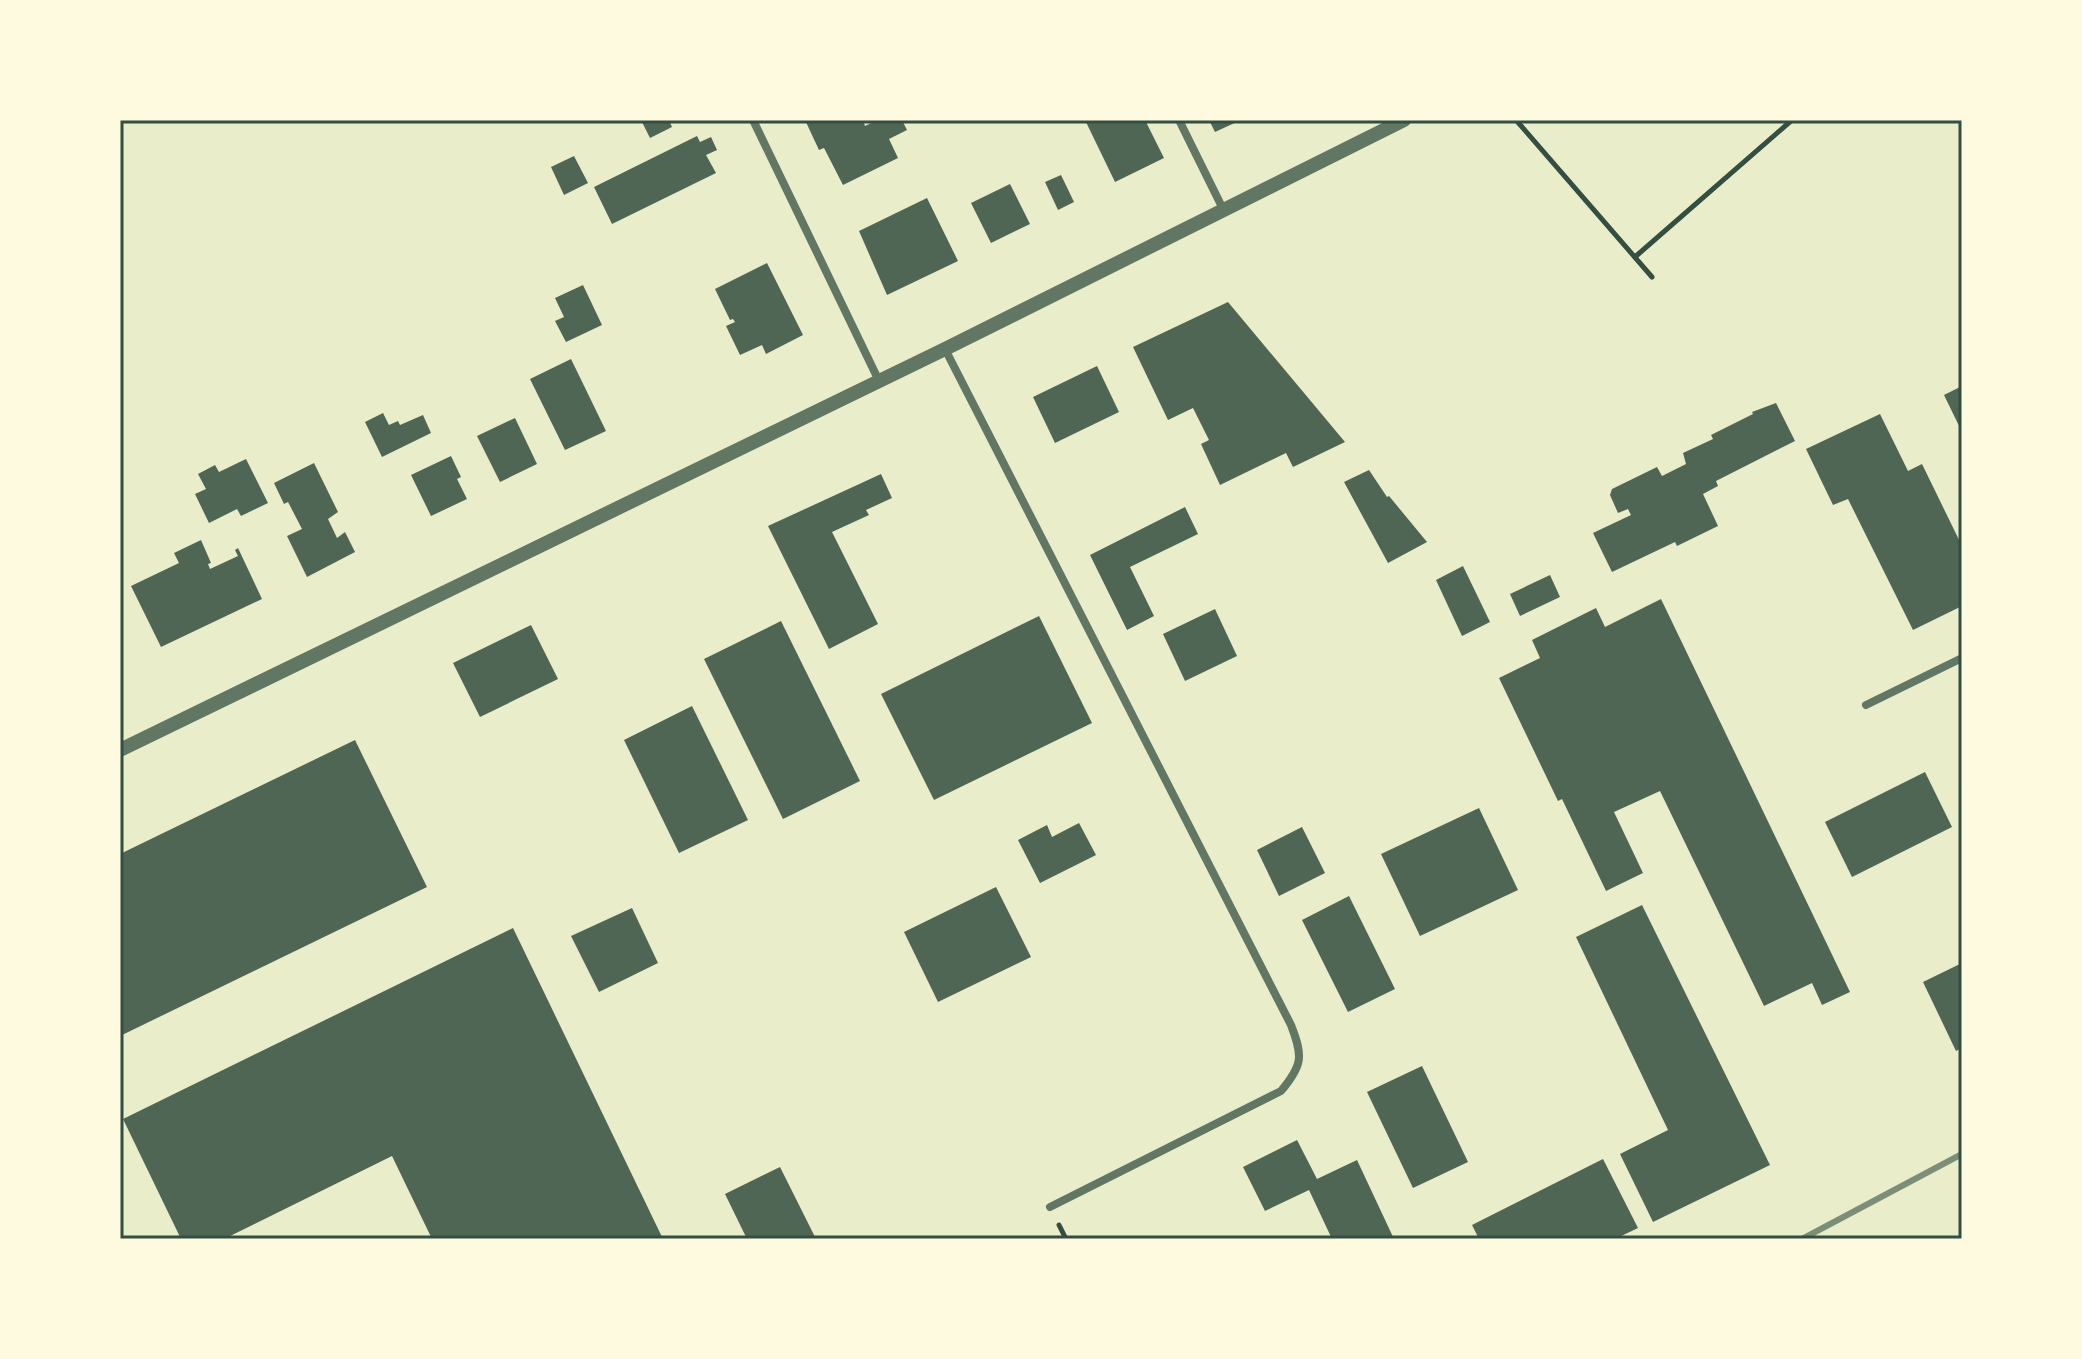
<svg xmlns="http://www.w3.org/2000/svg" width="2082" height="1359" font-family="Arial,sans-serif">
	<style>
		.building { fill: #4f6655 }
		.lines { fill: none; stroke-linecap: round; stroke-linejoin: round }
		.path { stroke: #344e41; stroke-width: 5 }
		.minor { stroke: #617663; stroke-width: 8 }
		.tertiary { stroke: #617663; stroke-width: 14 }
		.rail { stroke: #7c8e77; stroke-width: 6 }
		.neatline { fill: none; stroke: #344e41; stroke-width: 3 }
	</style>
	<rect width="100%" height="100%" fill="#e9edc9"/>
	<g class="building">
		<path d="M641,120H669L672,127L650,138Z"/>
		<path d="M805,120H863L865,126L877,120H902L907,130L889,139L898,158L843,185L824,148L819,150Z"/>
		<path d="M1085,120H1145L1164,158L1115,182Z"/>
		<path d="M1209,120H1241L1215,132Z"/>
		<path d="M697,136L700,142L711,137L717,150L706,155L716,173L612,224L594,187Z"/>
		<path d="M574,156L588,183L564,195L551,167Z"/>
		<path d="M1061,175L1074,202L1058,210L1045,182Z"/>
		<path d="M1010,184L1030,224L991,243L971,203Z"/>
		<path d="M927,198L958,261L887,295L859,231Z"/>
		<path d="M767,263L803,335L766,354L762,345L740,355L726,326L735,322L733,319L730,320L715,289Z"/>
		<path d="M583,285L602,325L566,342L555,321L564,317L555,298Z"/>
		<path d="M1228,302L1345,442L1293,467L1286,453L1220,485L1201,444L1209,440L1193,408L1168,420L1133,347Z"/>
		<path d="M571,359L606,431L565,450L530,379Z"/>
		<path d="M1097,366L1119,412L1055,443L1033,397Z"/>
		<path d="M1960,387L1962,392V432L1944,395Z"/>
		<path d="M1776,403L1795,441L1716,481L1718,486L1703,494L1718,526L1677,546L1675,542L1612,572L1593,533L1631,515L1628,509L1618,513L1610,495L1612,489L1657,467L1662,476L1686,464L1683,453L1713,439L1711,435L1753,414L1752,412Z"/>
		<path d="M383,413L389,425L398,421L400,425L423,415L431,433L382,457L365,422Z"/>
		<path d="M1880,414L1908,471L1922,464L1962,546V606L1913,630L1848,499L1833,505L1806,449Z"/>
		<path d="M515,418L537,464L500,482L477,436Z"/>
		<path d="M451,456L461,477L457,479L467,499L431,516L411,475Z"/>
		<path d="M246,459L268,503L241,516L237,509L209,523L195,494L206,489L198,474L215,465L219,472Z"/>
		<path d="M314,463L338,512L328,519L337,538L345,532L355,552L307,577L287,536L302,529L288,502L284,504L274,483Z"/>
		<path d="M1369,470L1387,497L1389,496L1427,542L1388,563L1344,482Z"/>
		<path d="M881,474L892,498L866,510L869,515L832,532L878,624L829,649L768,526Z"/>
		<path d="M1185,507L1198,534L1130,567L1154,616L1127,630L1090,555Z"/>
		<path d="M201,540L211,563L208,564L210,569L238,556L235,550L238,548L262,599L161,647L131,586L179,563L174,553Z"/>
		<path d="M1463,566L1490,622L1462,636L1436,580Z"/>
		<path d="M1550,575L1560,597L1520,616L1510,594Z"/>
		<path d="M1661,599L1850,992L1822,1005L1812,983L1764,1006L1660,791L1614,812L1643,873L1606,891L1562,799L1558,801L1499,678L1540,658L1532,640L1596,608L1605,627Z"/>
		<path d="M1215,609L1237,656L1185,681L1163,634Z"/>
		<path d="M1039,616L1092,723L934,800L881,694Z"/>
		<path d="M781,621L860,781L783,819L704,659Z"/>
		<path d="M531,625L558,679L480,717L453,663Z"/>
		<path d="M692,706L748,820L679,853L624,740Z"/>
		<path d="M355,740L427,887L120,1036V854Z"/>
		<path d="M1925,772L1952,827L1852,877L1825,822Z"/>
		<path d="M1479,808L1518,890L1420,936L1381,854Z"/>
		<path d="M1079,823L1096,855L1040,883L1018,840L1047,825L1052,837Z"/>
		<path d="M1302,827L1325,873L1279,896L1257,850Z"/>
		<path d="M996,887L1031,957L938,1002L904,932Z"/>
		<path d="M1349,896L1395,989L1348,1012L1302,920Z"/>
		<path d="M1642,905L1770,1165L1653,1222L1620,1154L1668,1130L1576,937Z"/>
		<path d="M632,908L658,963L599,992L571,936Z"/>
		<path d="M513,928L663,1239H432L392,1156L224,1239H181L123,1119Z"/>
		<path d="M1962,963V1048L1956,1051L1923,982Z"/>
		<path d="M1422,1066L1468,1162L1413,1188L1367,1092Z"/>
		<path d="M1297,1140L1317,1179L1357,1160L1394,1239H1332L1309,1190L1265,1211L1243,1167Z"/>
		<path d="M1603,1159L1638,1228L1615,1239H1479L1472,1225Z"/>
		<path d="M780,1167L816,1239H747L725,1194Z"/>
	</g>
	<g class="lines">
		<g class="path">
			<path d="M1516,120L1652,277"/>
			<path d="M1635,257L1792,120"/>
			<path d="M1059,1225L1066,1239"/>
		</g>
		<g class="minor">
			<path d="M753,120L879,381"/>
			<path d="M1179,120L1223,209"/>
			<path d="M945,349L1291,1025C1303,1056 1303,1065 1281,1091L1050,1207"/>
			<path d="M1866,705L1962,658"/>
		</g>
		<path class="tertiary" d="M120,750L945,349L1404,120"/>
		<path class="rail" d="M1802,1239L1962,1154"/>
	</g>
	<rect width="2082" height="1359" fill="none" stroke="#fefae0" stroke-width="244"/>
	<rect x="122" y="122" width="1838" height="1115" class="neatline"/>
</svg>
